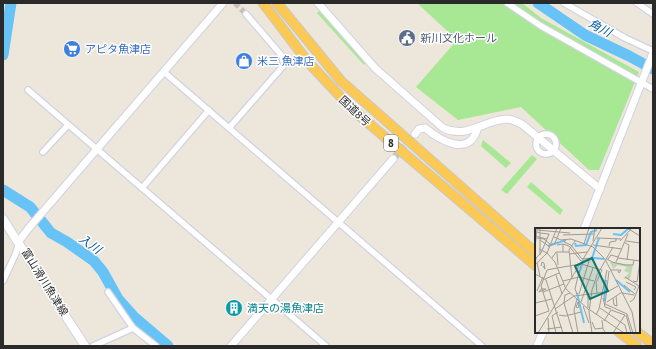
<svg xmlns="http://www.w3.org/2000/svg" width="656" height="349" font-family="'Fira Sans Condensed','Noto Sans JP',sans-serif">
	<style>
		.green { fill: #a8e794 }
		.lines { fill: none; stroke-linecap: round; stroke-linejoin: round }
		.river { stroke: #67c2f6; stroke-width: 11 }
		.minor-tunnel { stroke: #c6c1b8; stroke-width: 5.5; stroke-dasharray: 5.5 3; stroke-linecap: butt }
		.tertiary-tunnel { stroke: #c6c1b8; stroke-width: 7; stroke-dasharray: 7 3.5; stroke-linecap: butt }
		.minor-casing { stroke: #d0d2e4; stroke-width: 8 }
		.tertiary-casing { stroke: #d0d2e4; stroke-width: 9 }
		.secondary-casing { stroke: #d0d2e4; stroke-width: 10 }
		.trunk-casing { stroke: #c8c8c8; stroke-width: 11 }
		.minor { stroke: #fff; stroke-width: 5.5 }
		.tertiary { stroke: #fff; stroke-width: 7 }
		.secondary { stroke: #fff; stroke-width: 8 }
		.trunk { stroke: #fcc954; stroke-width: 9 }
		.labels { text-anchor: middle; stroke-width: 3; stroke-linejoin: round; paint-order: stroke }
		.shield { fill: #fff; stroke: #6a6a6a; stroke-width: 1 }
		.shield-label { font-size: 10px; font-weight: bold; fill: #2a2a2a }
		.service-label { font-size: 11px; fill: #4e5e75; stroke: #fff; text-anchor: start }
		.shop-label { font-size: 11px; fill: #366cbe; stroke: #fff; text-anchor: start }
		.street-label { font-size: 11px; fill: #2a2a2a; stroke: #fff }
		.culture-label { font-size: 11px; fill: #0d838f; stroke: #fff; text-anchor: start }
		.water-label { font-size: 12px; font-style: italic; fill: #055da3; stroke: #fff }
		.inset-river { fill: none; stroke: #67c2f6; stroke-width: 2 }
		.inset-road { fill: none; stroke: #9f9b94; stroke-width: 1 }
		.view { fill: #0f766e; fill-opacity: 0.15; stroke: #0f766e; stroke-width: 2 }
		.inset-edge { fill: none; stroke: #2a2a2a; stroke-width: 2 }
	</style>
	<rect width="100%" height="100%" fill="#ede7db"/>
	<g class="green">
		<path d="M417,3H522L541,18L639,72L599,170H589L521,107L458,120L416,87L457,40Z"/>
		<path d="M319,11L365,63L364,65L317,13Z"/>
		<path d="M483,140L511,163L506,168L481,146Z"/>
		<path d="M532,155L537,159L507,194L501,190Z"/>
		<path d="M531,182L563,210L560,215L527,187Z"/>
	</g>
	<g class="lines">
		<g class="river">
			<path d="M538,3L585,35L629,56L653,69"/>
			<path d="M3,55L11,3"/>
			<path d="M3,190L30,207L51,233L67,242L94,261L103,272L118,299L134,317L168,346"/>
		</g>
		<path class="minor-tunnel" d="M235,3L246,14"/>
		<path class="tertiary-tunnel" d="M393,159L415,134"/>
		<g class="minor-casing">
			<g id="minor">
				<path d="M507,3L541,26L653,89"/>
				<path d="M564,3L625,38L653,51"/>
				<path d="M637,3L653,14"/>
				<path d="M164,72L482,346"/>
				<path d="M28,90L326,346"/>
				<path d="M229,128L284,65L282,56L246,14"/>
				<circle cx="546" cy="144" r="10"/>
				<path d="M43,152L68,125"/>
				<path d="M142,188L209,110"/>
				<path d="M3,281L16,253L19,243"/>
				<path d="M108,292L133,328"/>
				<path d="M93,346L133,328L156,346"/>
			</g>
		</g>
		<g class="tertiary-casing">
			<g id="tertiary">
				<path d="M318,3L375,68L443,128C467,139 482,121 506,119C512,119 518,122 523,125L600,189"/>
				<path d="M415,134L419,129L425,128C441,141 470,158 478,127"/>
				<path d="M584,229L653,53"/>
				<path d="M19,241L28,229L223,3"/>
				<path d="M231,346L393,159"/>
				<path d="M537,346L543,332"/>
			</g>
		</g>
		<g class="secondary-casing">
			<path id="secondary" d="M3,219L85,346"/>
		</g>
		<g class="trunk-casing">
			<g id="trunk">
				<path d="M263,3L308,62L352,109L536,266"/>
				<path d="M277,3L341,81L536,253"/>
				<path d="M619,332L637,346"/>
				<path d="M637,332L653,344"/>
			</g>
		</g>
		<use href="#minor" class="minor"/>
		<use href="#tertiary" class="tertiary"/>
		<use href="#secondary" class="secondary"/>
		<use href="#trunk" class="trunk"/>
	</g>
	<defs>
		<g id="civic-disc" transform="scale(0.9)"><circle r="9.5" fill="#5c6f8a" stroke="#fff"/><path d="M-.6-6.5H3V-4.5H.6V-3L4-1V1h2V6H-6V1h2V-1L-.6-3ZM-1.2 2.5V6h2.4V2.5Z" fill="#fff"/></g>
		<g id="supermarket-disc" transform="scale(0.9)"><circle r="9.5" fill="#3f7fe0" stroke="#fff"/><path d="M-6-5.5h2.5l.6 2H6L4.5 2H-2.5L-4.4-4H-6ZM-1.5 3.2a1.3 1.3 0 1 0 .1 0ZM3 3.2a1.3 1.3 0 1 0 .1 0Z" fill="#fff"/></g>
		<g id="shop-disc" transform="scale(0.9)"><circle r="9.5" fill="#3f7fe0" stroke="#fff"/><path d="M-5-2.5h2.3a2.7 3.5 0 0 1 5.4 0H5L5.5 6h-11ZM-1.5-2.5h3a1.5 2.3 0 0 0-3 0Z" fill="#fff"/></g>
		<g id="building-disc" transform="scale(0.9)"><circle r="9.5" fill="#0f9aa8" stroke="#fff"/><path d="M-4-6H4V6H1V3H-1V6H-4ZM-2.5-4.3h1.7v1.8h-1.7ZM.8-4.3h1.7v1.8H.8ZM-2.5-1h1.7V.8h-1.7ZM.8-1h1.7V.8H.8Z" fill="#fff"/></g>
	</defs>
	<g fill-rule="evenodd">
		<use href="#civic-disc" x="407" y="38"/>
		<use href="#supermarket-disc" x="72" y="49"/>
		<use href="#shop-disc" x="244" y="61"/>
		<use href="#building-disc" x="234" y="308"/>
	</g>
	<g class="labels">
		<rect class="shield" x="384" y="135" width="14" height="16" rx="3"/>
		<g class="shield-label">
			<text x="391" y="147">8</text>
		</g>
		<g class="service-label">
			<text x="420" y="42">新川文化ホール</text>
		</g>
		<g class="shop-label">
			<text x="85" y="53">アピタ魚津店</text>
			<text x="257" y="65">米三 魚津店</text>
		</g>
		<g class="street-label">
			<text transform="translate(355 111) rotate(43)" y="4">国道8号</text>
			<text transform="translate(45 282) rotate(58)" y="4">富山滑川魚津線</text>
		</g>
		<g class="culture-label">
			<text x="247" y="312">満天の湯魚津店</text>
		</g>
		<g class="water-label">
			<text transform="translate(600 28) rotate(28)" y="4">角川</text>
			<text transform="translate(90 244) rotate(36)" y="4">入川</text>
		</g>
	</g>
	<g transform="translate(535 228)">
		<rect width="105" height="105" fill="#ede7db"/>
		<path d="M75,34L98,37L95,51H88L94,45L89,43L92,39L83,37L78,41Z" fill="#c0d8b1"/>
		<path class="inset-river" d="M78,6L86,7L94,0M40,15L41,18L51,17L56,4L62,2M13,18L31,12M57,30L64,10M48,33L60,30L69,31M44,45L48,33M81,52L95,64M42,65L49,95M69,73L71,52"/>
		<path class="inset-road" d="M22,0L12,25L20,34L31,61L54,82M92,0L105,8M2,2L35,5M2,4L5,5V27M28,7L59,6M0,8L12,11M19,9L26,12L36,11L58,19L70,31L97,84L101,105M1,10L9,11L16,17M62,10L86,11M5,12L15,19M31,12L29,14L36,17L47,31L57,30M58,13L60,0M85,13L97,0M91,13L105,15M90,15L94,17L92,32M28,16L34,18L46,33M49,16L54,0M16,17L20,15L26,0M22,17L28,16V24M58,17L87,21M74,18L75,14L81,13V10M0,21L2,0M22,25L23,37M34,26L52,24M17,30L21,24H34M83,30L105,33L102,54L98,53M72,31L77,34L90,37H98L99,32M73,31L76,27L83,29M81,34L93,6M2,35L5,48M1,36L12,25L4,21M0,38L1,30L6,25L14,6L5,5V0M6,38L7,34L9,35L10,41L8,38M22,40L46,36L67,42L61,55L62,65M42,42L44,44L40,61L42,66M76,42H86L84,45L83,43M74,43L70,76L92,86L98,105M0,46L11,52L28,105M21,47L27,66M90,49L104,58L99,71L95,74M37,50L34,22L40,13M10,51L24,45M28,53L44,49L59,53M91,54L101,59L99,62M89,57L100,66M7,60L4,64L11,61H7M2,63L8,49M8,64L29,56M87,65L99,67M44,66L54,33M39,68L72,64L83,58M68,70L70,79L76,81M78,70L79,77L82,78L81,68M42,71L39,82L43,105M43,74L44,77L43,80L41,79ZM46,74L58,40M72,74L87,64M0,75L17,71M29,75L38,105M29,75L30,67L35,65M48,78L54,95M53,80V65M65,80L90,97L92,105M20,81L39,68M55,82L89,105M14,83L6,58L12,42L22,40M24,87L30,88L46,84M61,87L64,81L72,42M91,87L96,105M0,88L14,83M13,90L14,105M67,92L68,101L71,105M69,93L76,82L90,87L78,105M57,94L60,101L68,100M12,101L27,99M3,105L67,0M21,105L17,88L23,84M57,105L54,84L57,62L62,47L78,19"/>
		<path class="view" d="M57,30L73,63L55,71L40,38Z"/>
		<rect width="105" height="105" class="inset-edge"/>
	</g>
	<rect width="656" height="349" fill="none" stroke="#2a2a2a" stroke-width="8"/>
</svg>
